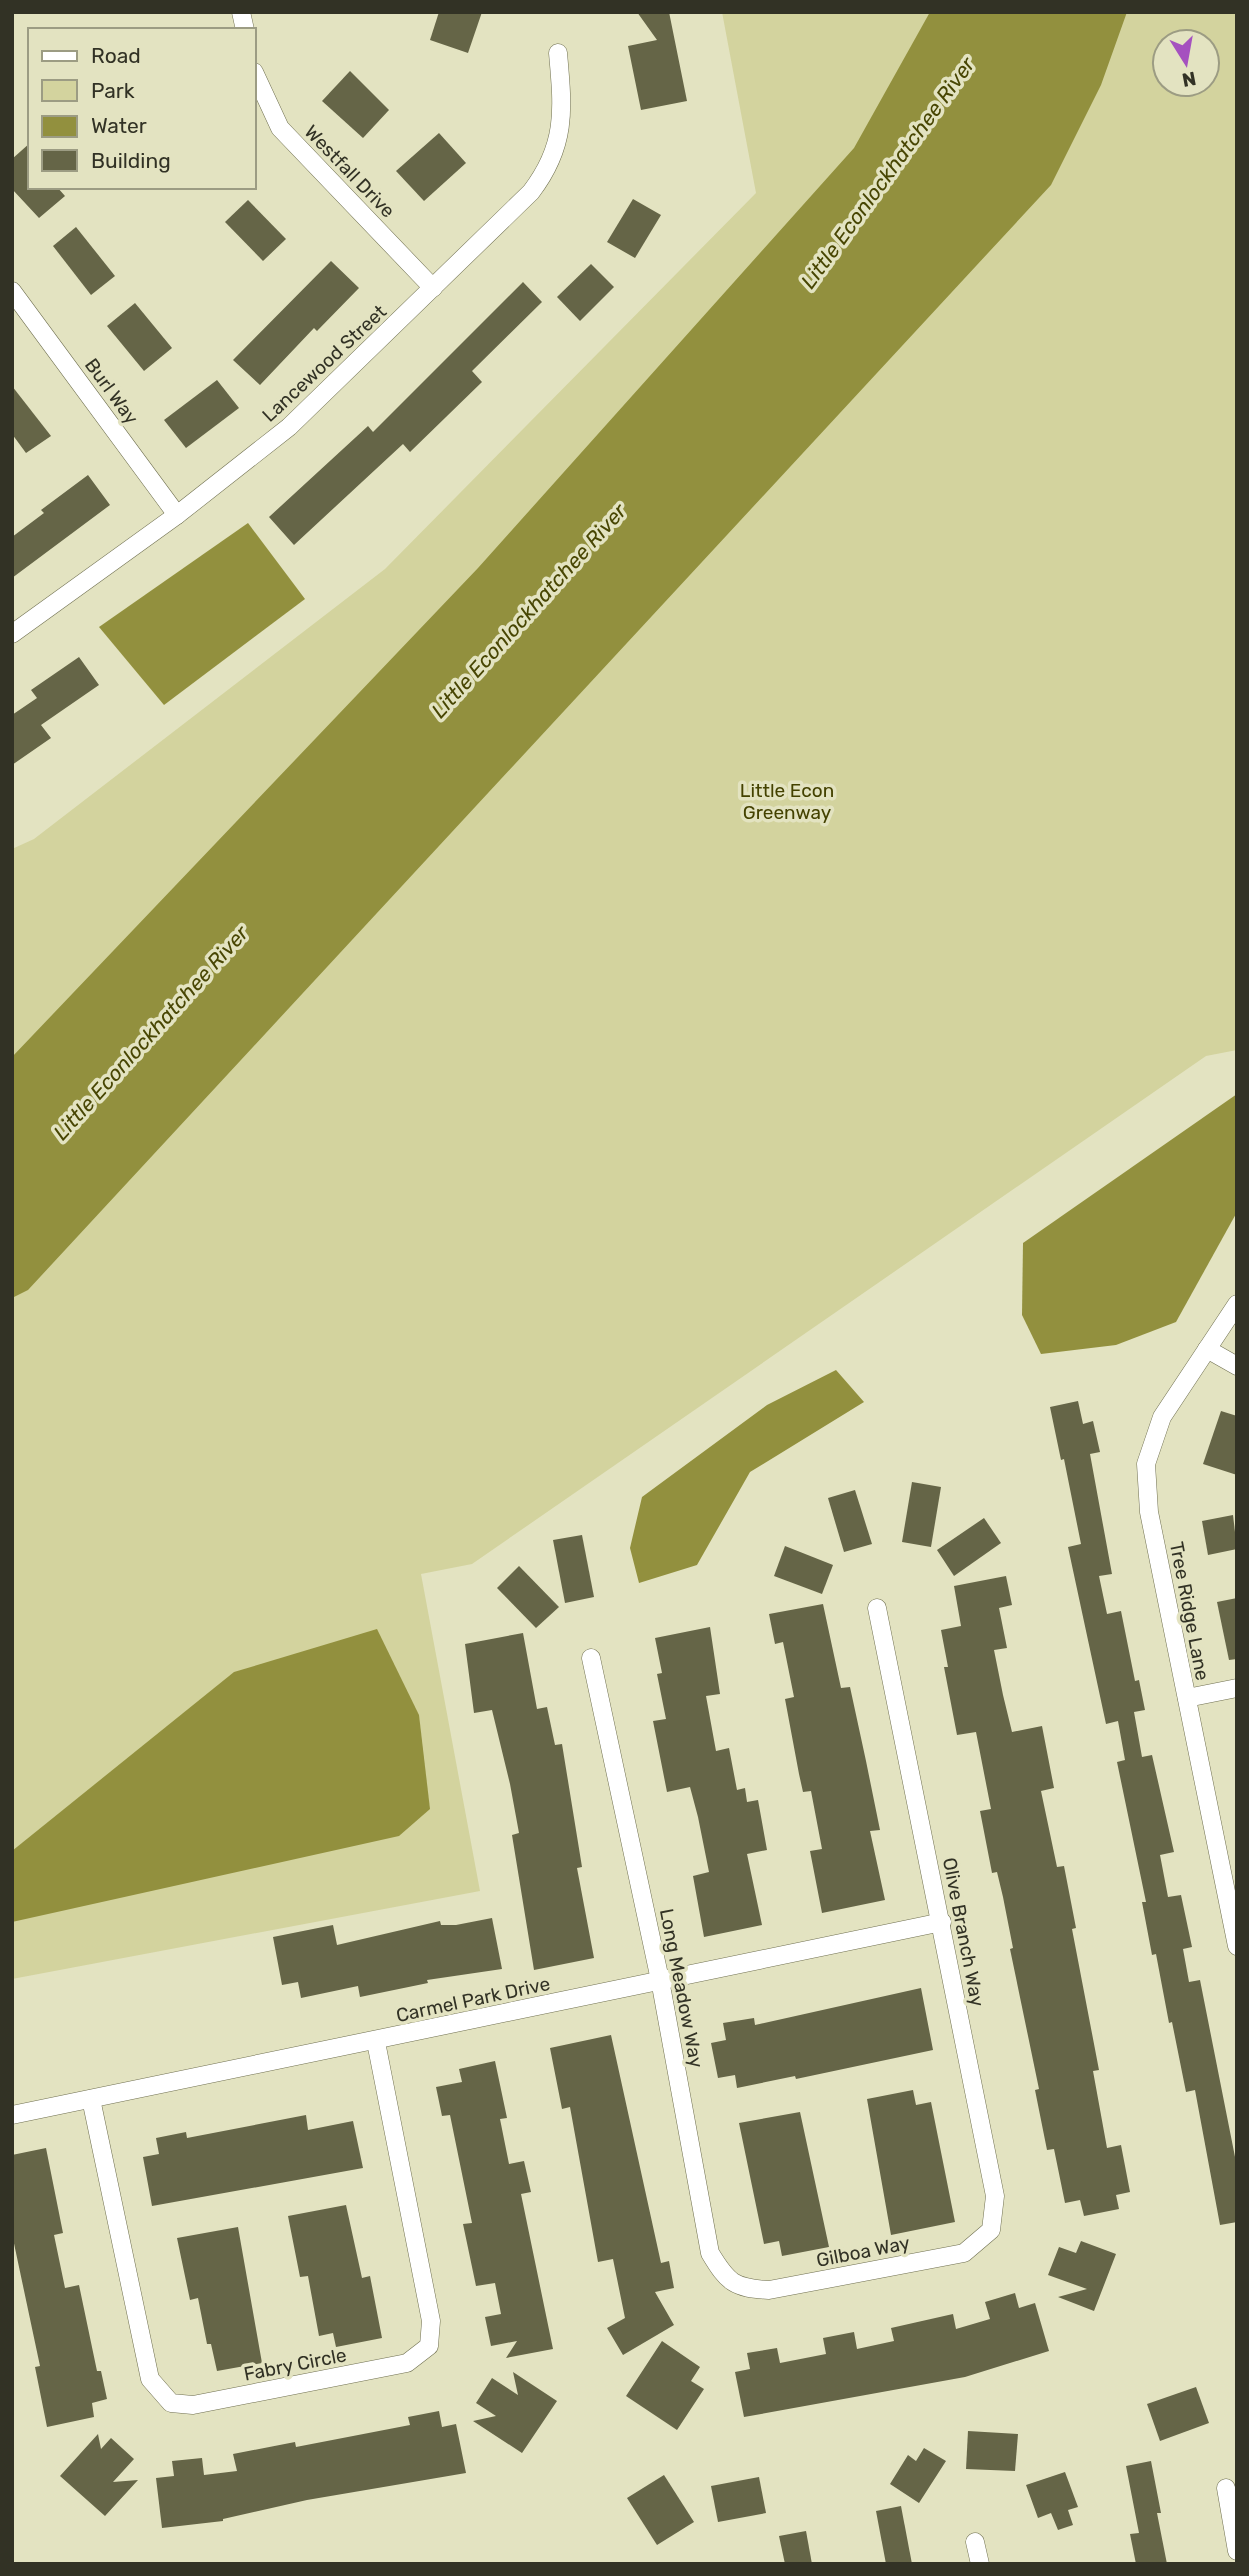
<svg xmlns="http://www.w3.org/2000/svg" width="1249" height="2576" font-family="Rubik,sans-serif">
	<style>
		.green { fill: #d3d39e; fill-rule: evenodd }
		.water { fill: #92903e }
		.building { fill: #656547 }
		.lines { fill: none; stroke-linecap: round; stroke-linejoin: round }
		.minor-casing { stroke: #707051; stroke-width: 19 }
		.minor { stroke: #fff; stroke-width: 18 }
		.labels { text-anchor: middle; stroke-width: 7; stroke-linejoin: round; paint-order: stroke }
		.street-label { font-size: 19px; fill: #323225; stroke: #e3e3c1 }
		.park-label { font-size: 19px; fill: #444200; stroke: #e3e3c1 }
		.water-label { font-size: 21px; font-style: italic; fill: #484603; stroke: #e3e3c1 }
	</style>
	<rect width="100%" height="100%" fill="#e3e3c1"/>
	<path class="green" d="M722,12H1237V1050L1206,1056L472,1564L421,1574L480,1891L12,1979V849L34,839L385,569L756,193ZM1165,42H1207V84H1165Z"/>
	<g class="water">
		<path d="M930,12H1127L1101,85L1051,185L28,1290L12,1298V1057L478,568L854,148Z"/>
		<path d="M248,523L305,599L164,705L99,627Z"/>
		<path d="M1237,1094V1212L1176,1322L1116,1345L1041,1354L1022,1315L1023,1243Z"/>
		<path d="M836,1370L864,1402L750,1472L697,1565L639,1583L630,1548L642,1497L767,1405Z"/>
		<path d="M377,1629L419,1715L430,1809L399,1836L12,1922V1851L234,1672Z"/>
	</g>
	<g class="building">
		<path d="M439,12H482L468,53L430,40Z"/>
		<path d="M637,12H669L687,101L641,110L628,46L657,40Z"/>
		<path d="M350,71L389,110L363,138L322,101Z"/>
		<path d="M439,133L466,163L424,201L396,171Z"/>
		<path d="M30,143V187H57L65,196L39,218L12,189V159Z"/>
		<path d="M633,199L661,215L635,258L607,242Z"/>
		<path d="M248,200L286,239L263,261L225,222Z"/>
		<path d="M76,227L115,276L91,295L53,246Z"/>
		<path d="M331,261L359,288L317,331L314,328L260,385L233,360Z"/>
		<path d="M591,264L614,287L580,321L557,297Z"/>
		<path d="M523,282L542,302L472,371L482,382L410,452L403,444L294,545L269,517L368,426L373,432Z"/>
		<path d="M135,303L172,348L144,371L107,326Z"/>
		<path d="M217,380L239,408L186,448L164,420Z"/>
		<path d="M12,386L51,436L26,453L12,434Z"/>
		<path d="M88,475L110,505L12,578V537L44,513L41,510Z"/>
		<path d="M79,657L99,685L41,725L51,738L12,765V715L37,698L31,690Z"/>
		<path d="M1078,1401L1083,1424L1093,1421L1100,1452L1090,1454L1112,1574L1099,1576L1107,1614L1121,1611L1135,1681L1139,1680L1145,1710L1134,1712L1142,1757L1152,1755L1174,1852L1160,1855L1168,1897L1181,1895L1192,1947L1183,1949L1189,1982L1200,1980L1237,2167V2222L1220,2225L1195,2090L1186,2092L1172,2022L1169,2023L1156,1954L1152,1955L1142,1902H1146L1117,1762L1125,1760L1118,1721L1106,1724L1068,1547L1081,1544L1064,1459L1061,1460L1050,1407Z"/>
		<path d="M1221,1411L1237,1416V1475L1203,1464Z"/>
		<path d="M912,1482L941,1487L931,1547L902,1542Z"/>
		<path d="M855,1490L872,1544L844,1552L828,1498Z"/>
		<path d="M1233,1515L1237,1549L1208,1555L1202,1521Z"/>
		<path d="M984,1518L1001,1543L954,1576L937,1550Z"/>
		<path d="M582,1535L594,1597L565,1603L553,1540Z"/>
		<path d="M785,1546L833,1565L822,1594L774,1576Z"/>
		<path d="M519,1566L559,1607L536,1628L497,1588Z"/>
		<path d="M1006,1576L1012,1605L999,1608L1007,1648L994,1650L1003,1695L1012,1732L1042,1726L1054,1788L1041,1791L1057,1867L1064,1866L1076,1928L1072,1929L1099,2070L1093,2071L1107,2148L1121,2145L1130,2192L1116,2195L1119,2209L1084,2216L1080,2200L1065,2203L1054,2149L1047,2150L1035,2090L1039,2089L1010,1949L1013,1948L1003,1897L997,1872L992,1873L980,1811L991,1809L976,1732L957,1735L944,1667H948L941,1630L961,1626L954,1586Z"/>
		<path d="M1237,1598V1659L1229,1660L1217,1602Z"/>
		<path d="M823,1604L841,1688L850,1687L866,1761L880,1830L870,1831L885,1900L822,1913L810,1851L822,1849L811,1791L803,1792L799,1774L785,1699L794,1697L783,1642L775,1644L769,1614Z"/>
		<path d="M710,1627L720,1694L706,1696L716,1751L729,1748L737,1790L745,1788L747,1802L758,1800L767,1850L747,1854L762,1925L704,1937L693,1876L709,1872L698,1817L690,1787L667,1792L653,1721L666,1719L657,1674L662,1673L655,1638Z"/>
		<path d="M523,1633L537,1709L547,1707L555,1745L562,1744L582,1867L577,1868L594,1958L534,1970L512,1835L519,1833L510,1784L492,1710L474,1713L465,1644Z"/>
		<path d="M492,1918L502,1969L427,1980L428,1983L360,1997L358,1986L301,1998L298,1982L282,1985L273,1937L333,1925L337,1945L440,1921L441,1925H456Z"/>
		<path d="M921,1988L933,2050L796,2079L795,2076L737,2088L735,2075L718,2078L711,2043L726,2040L723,2023L754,2018L755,2025Z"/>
		<path d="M611,2035L661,2263L669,2261L674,2288L655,2292L674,2325L623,2355L607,2328L625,2318L613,2259L598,2262L570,2107L562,2109L550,2048Z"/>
		<path d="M495,2061L507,2118L500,2119L509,2164L524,2161L531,2192L521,2194L553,2349L506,2358L517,2341L491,2346L485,2317L501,2314L495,2283L476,2286L463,2224L472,2223L450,2115L442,2116L436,2087L462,2082L459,2069Z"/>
		<path d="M913,2090L916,2105L931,2102L955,2222L891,2235L867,2099Z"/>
		<path d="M800,2112L829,2247L782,2256L779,2241L764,2244L739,2123Z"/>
		<path d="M306,2115L308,2130L353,2121L363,2168L152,2206L143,2157L159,2154L156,2138L186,2132L187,2138Z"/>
		<path d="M46,2148L63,2233L54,2235L65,2288L79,2285L97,2371H101L107,2399L92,2403L94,2417L47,2427L35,2367L40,2366L12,2234V2155Z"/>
		<path d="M346,2205L362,2278L370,2276L382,2338L336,2347L333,2333L319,2336L308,2276L300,2277L288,2216Z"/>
		<path d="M238,2227L262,2363L217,2371L211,2344H207L198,2298L190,2300L177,2238Z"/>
		<path d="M1081,2241L1116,2254L1094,2311L1058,2297L1087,2289L1048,2275L1059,2247L1076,2253Z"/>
		<path d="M1015,2293L1019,2308L1035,2303L1049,2351L965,2377L744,2417L735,2372L750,2369L747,2353L777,2348L780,2363L826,2354L823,2338L854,2332L857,2349L894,2341L891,2328L953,2314L956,2329L990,2319L985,2302Z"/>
		<path d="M662,2341L700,2367L691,2381L704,2389L677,2430L626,2396Z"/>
		<path d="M513,2372L557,2401L522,2453L473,2421L496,2416L476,2403L492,2378L518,2395Z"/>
		<path d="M1196,2387L1209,2423L1160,2441L1147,2404Z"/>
		<path d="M439,2411L442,2427L456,2424L466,2473L307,2500L223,2519V2521L162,2528L156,2478L174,2476L172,2461L202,2458L204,2475L237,2471L233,2454L295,2442L296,2447L410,2425L408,2417Z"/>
		<path d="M968,2431L1018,2434L1015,2471L966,2469Z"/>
		<path d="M98,2434L101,2449L111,2438L134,2459L113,2482L138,2480L105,2516L60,2476Z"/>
		<path d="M924,2448L946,2461L919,2503L890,2484L908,2455L916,2461Z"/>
		<path d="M1151,2461L1161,2513H1157L1167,2564H1136L1130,2534L1139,2533L1126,2466Z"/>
		<path d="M1065,2472L1078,2507L1068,2510L1073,2525L1058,2530L1051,2513L1038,2518L1026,2485Z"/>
		<path d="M664,2475L694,2522L657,2545L627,2498Z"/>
		<path d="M759,2477L766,2513L718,2522L711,2486Z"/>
		<path d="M901,2506L912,2564H886L876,2511Z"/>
		<path d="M806,2531L812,2564H785L779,2536Z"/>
	</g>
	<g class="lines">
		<g class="minor-casing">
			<g id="minor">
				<path d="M241,12L245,30"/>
				<path d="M254,72L280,128L433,288"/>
				<path d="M12,291L177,515"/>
				<path d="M12,634L177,515L289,427L531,192C567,145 563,109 558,53"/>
				<path d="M1237,1304L1162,1417L1146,1464L1149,1512L1237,1946"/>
				<path d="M1207,1349L1237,1366"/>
				<path d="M591,1658L660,1980L710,2253C728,2283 734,2288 769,2290L964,2253L991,2230L995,2196L877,1608"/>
				<path d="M1187,1698L1237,1688"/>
				<path d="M91,2099L150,2379L171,2403L193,2405L407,2363L429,2346L431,2321L376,2042"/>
				<path d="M12,2115L942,1922"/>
				<path d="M1226,2488L1237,2551"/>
				<path d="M975,2542L980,2564"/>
			</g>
		</g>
		<use href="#minor" class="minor"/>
	</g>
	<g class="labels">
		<g class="street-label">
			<text transform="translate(350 171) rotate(46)" y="7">Westfall Drive</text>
			<text transform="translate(324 363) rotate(-43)" y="7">Lancewood Street</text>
			<text transform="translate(112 391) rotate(54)" y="7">Burl Way</text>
			<text transform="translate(1190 1611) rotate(79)" y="7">Tree Ridge Lane</text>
			<text transform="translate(964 1932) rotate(79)" y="7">Olive Branch Way</text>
			<text transform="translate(682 1988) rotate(79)" y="7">Long Meadow Way</text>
			<text transform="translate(473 1999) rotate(-12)" y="7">Carmel Park Drive</text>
			<text transform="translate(863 2251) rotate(-11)" y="7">Gilboa Way</text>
			<text transform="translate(295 2364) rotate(-11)" y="7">Fabry Circle</text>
		</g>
		<g class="park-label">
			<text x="787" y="797">Little Econ<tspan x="787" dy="22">Greenway</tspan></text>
		</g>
		<g class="water-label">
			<text transform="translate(888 173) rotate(-54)" y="7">Little Econlockhatchee River</text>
			<text transform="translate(529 611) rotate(-48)" y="7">Little Econlockhatchee River</text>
			<text transform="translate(151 1033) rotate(-48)" y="7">Little Econlockhatchee River</text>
		</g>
	</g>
	<rect width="1249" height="2576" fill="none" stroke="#323225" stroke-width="28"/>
	<rect x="28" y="28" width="228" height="161" fill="#e3e3c1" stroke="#9c9c83" stroke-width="2"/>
	<rect x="42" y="51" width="35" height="10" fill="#ffffff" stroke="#9c9c83" stroke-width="2"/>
	<text x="91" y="63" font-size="21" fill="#323225">Road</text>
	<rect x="42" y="80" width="35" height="21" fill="#d3d39e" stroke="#9c9c83" stroke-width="2"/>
	<text x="91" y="98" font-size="21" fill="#323225">Park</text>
	<rect x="42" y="116" width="35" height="21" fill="#92903e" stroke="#9c9c83" stroke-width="2"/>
	<text x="91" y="133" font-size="21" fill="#323225">Water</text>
	<rect x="42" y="150" width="35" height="21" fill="#656547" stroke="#9c9c83" stroke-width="2"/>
	<text x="91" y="168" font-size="21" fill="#323225">Building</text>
	<g transform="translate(1186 63) rotate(169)"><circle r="33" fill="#e3e3c1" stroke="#9c9c83" stroke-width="2"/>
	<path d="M0-5L12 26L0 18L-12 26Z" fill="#a551bf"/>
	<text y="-10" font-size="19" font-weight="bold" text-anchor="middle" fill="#323225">N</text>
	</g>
</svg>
